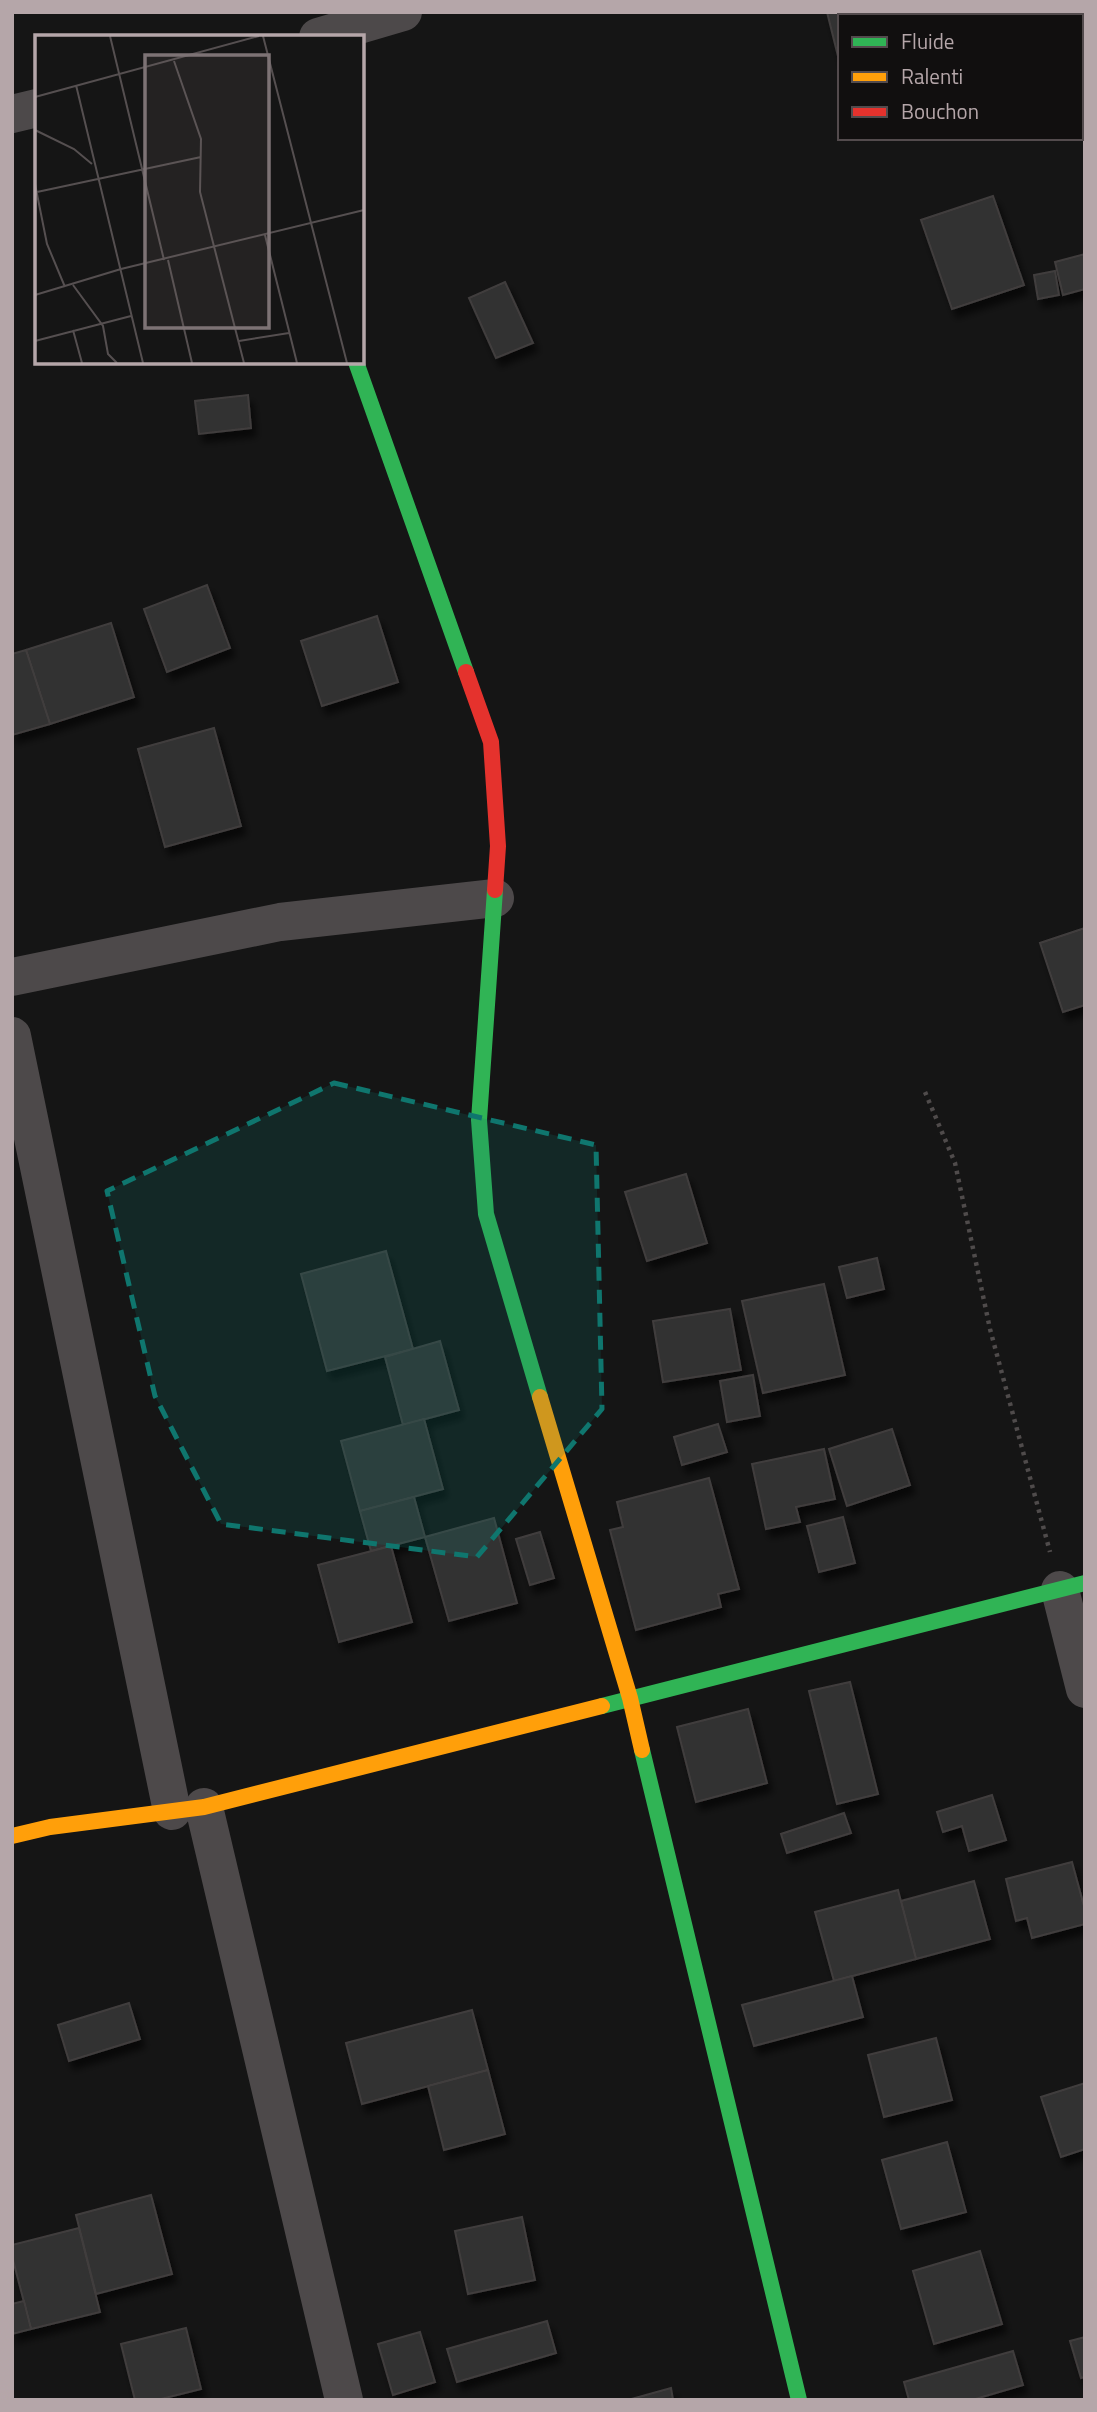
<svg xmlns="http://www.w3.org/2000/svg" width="1097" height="2412" font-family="'Titillium Web',sans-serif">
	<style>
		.building { fill: #323131; stroke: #413e3e; stroke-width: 2; filter: url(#shadow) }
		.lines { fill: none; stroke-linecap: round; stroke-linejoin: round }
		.path { stroke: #4f4b4b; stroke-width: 4.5; stroke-dasharray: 3.5 5; stroke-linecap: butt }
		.street { stroke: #4d494a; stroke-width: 38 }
		.fast { stroke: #30b455; stroke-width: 16 }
		.slow { stroke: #ff9f0a; stroke-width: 16 }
		.jam { stroke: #e5322d; stroke-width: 16 }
		.marked { fill: #0f766e; fill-opacity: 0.2; stroke: #0f766e; stroke-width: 5; stroke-dasharray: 14 9; stroke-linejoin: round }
		.inset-road { fill: none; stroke: #554f50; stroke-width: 2 }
		.view { fill: #7d7375; fill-opacity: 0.15; stroke: #7d7375; stroke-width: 3.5 }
		.inset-edge { fill: none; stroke: #b5a6a9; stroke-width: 3.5 }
	</style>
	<defs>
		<filter id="shadow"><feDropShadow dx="4.5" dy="8" stdDeviation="3.5" flood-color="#0009"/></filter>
	</defs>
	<rect width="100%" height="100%" fill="#151515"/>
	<g class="building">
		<path d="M827,12H905L906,16H840V64Z"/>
		<path d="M991,12H1065L1066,16H992Z"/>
		<path d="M993,196L1024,285L952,309L921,220Z"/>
		<path d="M1085,254V289L1063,295L1055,262Z"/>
		<path d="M1055,271L1059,295L1038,299L1034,275Z"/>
		<path d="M505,282L533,343L496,358L469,298Z"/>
		<path d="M248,395L251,428L199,434L195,401Z"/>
		<path d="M207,585L230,648L167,672L144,609Z"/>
		<path d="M377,616L398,682L322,706L301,641Z"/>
		<path d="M111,623L134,697L50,724L26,650Z"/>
		<path d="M26,650L50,724L12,735V654Z"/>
		<path d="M214,728L241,826L165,847L138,749Z"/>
		<path d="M1085,928V1005L1063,1012L1040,943Z"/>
		<path d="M686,1174L707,1243L647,1261L625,1192Z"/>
		<path d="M386,1251L413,1349L327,1371L301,1274Z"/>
		<path d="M877,1258L884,1289L847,1298L839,1267Z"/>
		<path d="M824,1284L845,1375L763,1393L742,1301Z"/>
		<path d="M730,1309L741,1370L663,1382L653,1321Z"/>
		<path d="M440,1341L459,1410L403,1425L385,1357Z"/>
		<path d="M753,1375L760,1416L727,1422L720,1381Z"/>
		<path d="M424,1419L443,1489L360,1511L341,1441Z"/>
		<path d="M718,1424L727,1452L682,1465L674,1437Z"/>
		<path d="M892,1429L910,1485L847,1506L829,1449Z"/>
		<path d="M824,1449L835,1499L796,1507L800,1522L766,1529L752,1464Z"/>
		<path d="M709,1478L739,1589L718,1594L721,1607L636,1630L610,1530L623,1527L617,1502Z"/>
		<path d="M414,1497L425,1537L371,1551L360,1511Z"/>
		<path d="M843,1517L855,1563L819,1572L807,1526Z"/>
		<path d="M494,1518L517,1603L449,1621L425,1537Z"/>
		<path d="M540,1532L554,1578L530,1585L516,1539Z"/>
		<path d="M391,1546L412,1622L339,1642L318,1565Z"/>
		<path d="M850,1682L878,1794L837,1804L809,1691Z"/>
		<path d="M748,1709L767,1783L696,1802L677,1727Z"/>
		<path d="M992,1795L1006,1840L969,1851L962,1826L943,1832L937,1812Z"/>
		<path d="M844,1813L851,1833L787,1853L781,1834Z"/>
		<path d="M1072,1862L1085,1910V1924L1032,1938L1027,1918L1016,1921L1006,1879Z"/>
		<path d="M974,1881L990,1939L916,1959L901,1901Z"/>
		<path d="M898,1890L916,1959L834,1981L815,1912Z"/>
		<path d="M852,1976L863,2017L754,2046L742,2005Z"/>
		<path d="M129,2003L140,2039L69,2061L58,2025Z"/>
		<path d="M472,2010L488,2070L362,2104L346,2043Z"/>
		<path d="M936,2038L952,2100L884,2117L868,2055Z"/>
		<path d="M488,2070L505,2134L444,2150L428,2086Z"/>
		<path d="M1085,2083V2149L1061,2157L1041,2097Z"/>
		<path d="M947,2142L966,2212L901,2229L882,2160Z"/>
		<path d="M151,2195L172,2274L96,2294L76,2215Z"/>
		<path d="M522,2217L535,2280L468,2294L455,2231Z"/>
		<path d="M79,2228L100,2312L31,2329L12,2256V2245Z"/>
		<path d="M980,2251L1002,2324L934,2344L913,2271Z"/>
		<path d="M24,2301L31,2329L12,2334V2304Z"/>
		<path d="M547,2321L556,2353L457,2382L447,2349Z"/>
		<path d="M186,2328L201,2389L157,2400H135L121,2344Z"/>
		<path d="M420,2332L435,2382L393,2395L378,2344Z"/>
		<path d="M1085,2337V2377L1081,2378L1070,2341Z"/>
		<path d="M1013,2351L1023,2385L972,2400H909L904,2382Z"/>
		<path d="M671,2388L673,2400H628Z"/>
	</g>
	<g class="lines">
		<path class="path" d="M925,1092L955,1163L990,1329L1050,1552"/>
		<g class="street">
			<path d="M318,37L403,12"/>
			<path d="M12,114L37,108"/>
			<path d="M12,977L280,922L495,898"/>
			<path d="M12,1036L172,1811"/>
			<path d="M1060,1590L1085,1689"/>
			<path d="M204,1807L344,2400"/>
		</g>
		<g class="fast">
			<path d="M356,362L466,672"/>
			<path d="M495,890L479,1120L486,1214L540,1397"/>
			<path d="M602,1706L1085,1583"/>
			<path d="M642,1750L799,2400"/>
		</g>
		<g class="slow">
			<path d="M540,1397L630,1698L642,1750"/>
			<path d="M12,1836L50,1827L204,1807L602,1706"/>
		</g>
		<path class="jam" d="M466,672L491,742L498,846L495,890"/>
	</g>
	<path class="marked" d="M334,1083L596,1145L602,1409L477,1557L221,1524L155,1396L107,1191Z"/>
	<g transform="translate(35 35)">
		<rect width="329" height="329" fill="#151515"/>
		<path class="inset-road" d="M75,1L129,225M228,1L312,328M139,26L166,104L165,157L209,328M41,50L108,328M0,62L224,1M0,95L39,114L57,129M0,149L12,209L30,252M2,157L166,122M230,200L262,328M133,225L157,328M38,250L68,291L73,319L82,328M0,260L86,234L329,175M38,295L47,328M0,306L96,281M204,306L254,298"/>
		<path class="view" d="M110,20H234V293H110Z"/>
		<rect width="329" height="329" class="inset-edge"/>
	</g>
	<rect width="1097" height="2412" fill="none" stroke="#b5a6a9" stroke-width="28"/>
	<rect x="838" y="14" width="245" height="126" fill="#110f0f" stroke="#534b4d" stroke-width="2"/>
	<rect x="852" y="37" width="35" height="10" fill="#30b455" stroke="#534b4d" stroke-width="2"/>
	<text x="901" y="49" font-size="21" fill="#b5a6a9">Fluide</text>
	<rect x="852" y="72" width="35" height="10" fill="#ff9f0a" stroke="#534b4d" stroke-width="2"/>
	<text x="901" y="84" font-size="21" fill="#b5a6a9">Ralenti</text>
	<rect x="852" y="107" width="35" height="10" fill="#e5322d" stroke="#534b4d" stroke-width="2"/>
	<text x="901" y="119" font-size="21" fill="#b5a6a9">Bouchon</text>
</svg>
